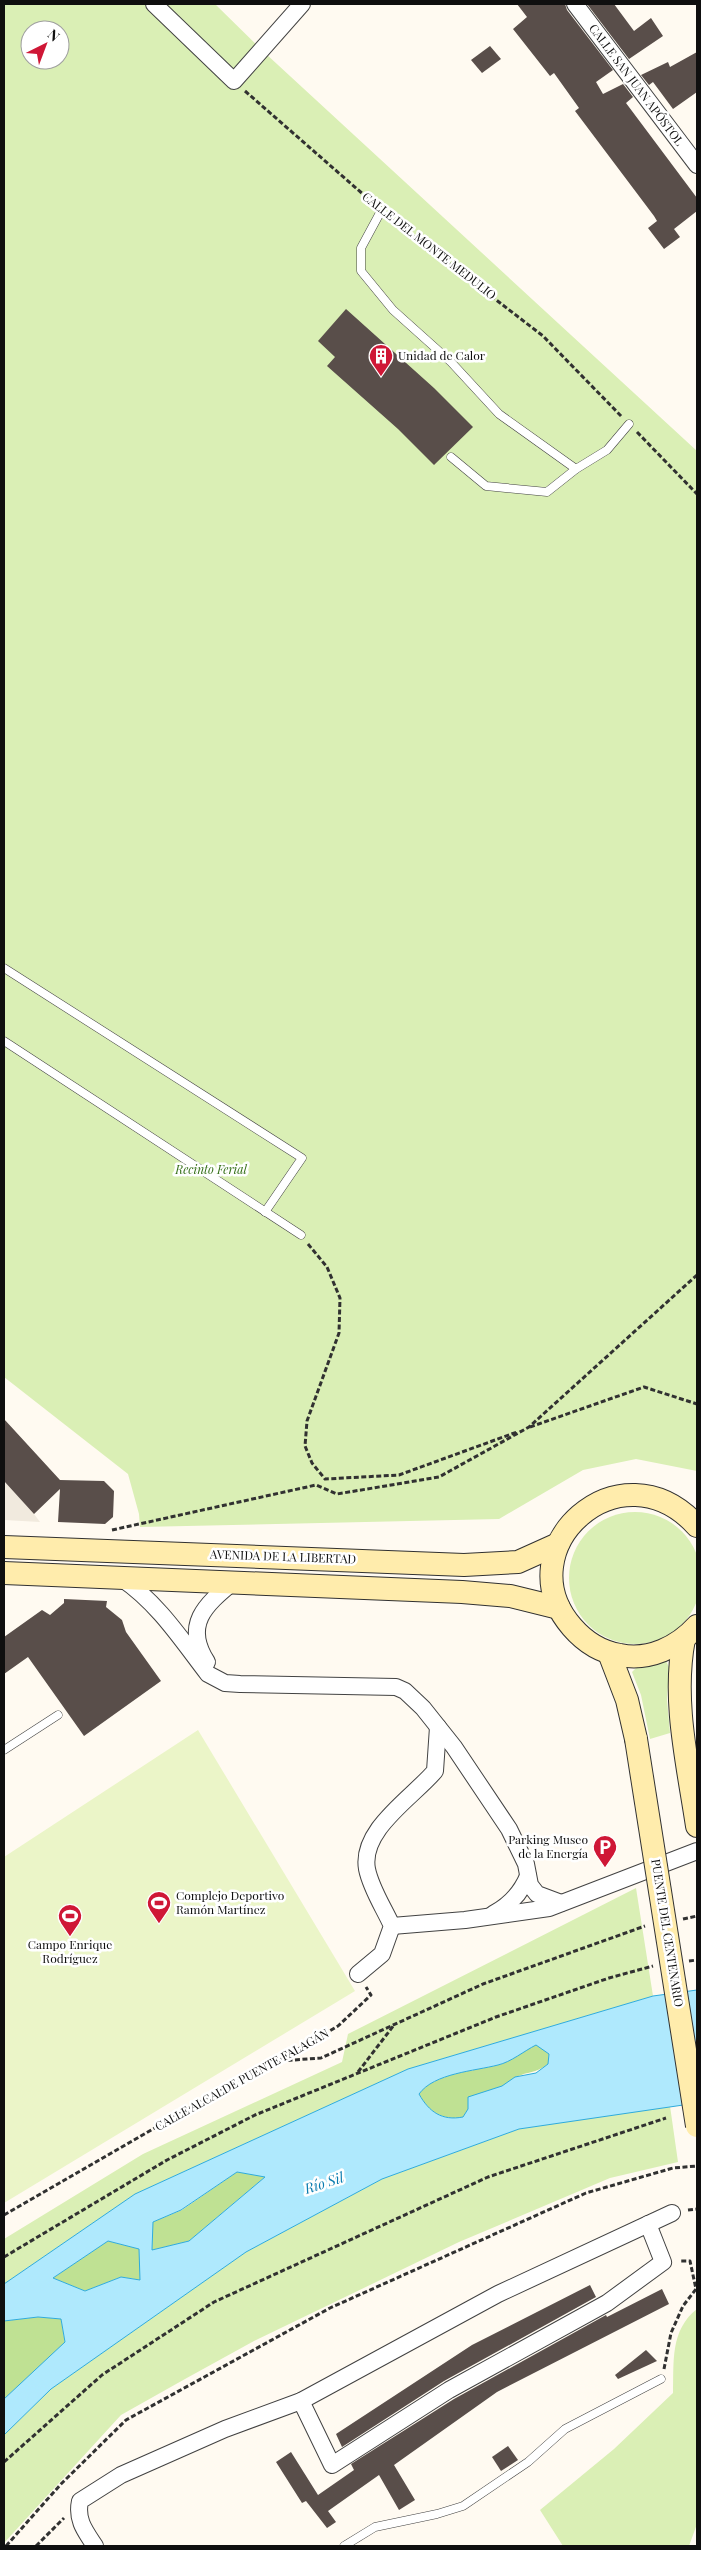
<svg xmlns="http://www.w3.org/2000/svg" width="701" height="2550" font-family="'Playfair Display',serif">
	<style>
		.green { fill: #daefb5; fill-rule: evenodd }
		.forest { fill: #bfe193 }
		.pitch { fill: #ebf5c8 }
		.plaza { fill: #f1eade }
		.water { fill: #afe9fd; stroke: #2eabdc; fill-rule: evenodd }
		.building { fill: #594e4a }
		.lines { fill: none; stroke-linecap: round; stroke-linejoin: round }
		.service-casing { stroke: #424242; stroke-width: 9 }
		.minor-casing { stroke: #424242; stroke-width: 18 }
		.secondary-casing { stroke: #313131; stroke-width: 24 }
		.path { stroke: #313131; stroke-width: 3; stroke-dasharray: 5 2.5; stroke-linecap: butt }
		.service { stroke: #fff; stroke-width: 8 }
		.minor { stroke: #fff; stroke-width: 16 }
		.secondary { stroke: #ffecac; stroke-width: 22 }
		.secondary-bridge-casing { stroke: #313131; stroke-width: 24; stroke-linecap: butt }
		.secondary-bridge { stroke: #ffecac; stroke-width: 22 }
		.labels { text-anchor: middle; stroke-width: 5; stroke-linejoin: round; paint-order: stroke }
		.street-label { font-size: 12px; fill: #0f0f0f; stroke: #fff }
		.poi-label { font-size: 12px; fill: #0f0f0f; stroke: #fff; text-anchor: start }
		.park-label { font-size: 12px; font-style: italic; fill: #346f17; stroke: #fff }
		.water-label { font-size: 14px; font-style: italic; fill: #097baf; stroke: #fff }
	</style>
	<rect width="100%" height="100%" fill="#fffaf1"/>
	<g class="green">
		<path d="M4,4H215L265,53L697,451V1471L636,1459L583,1470L499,1519L140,1527L139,1514L128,1474L4,1377ZM30,30H60V60H30Z"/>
		<circle cx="635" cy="1578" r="66"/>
		<path d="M666,1661L669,1667L667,1700L670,1733L650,1739L641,1695L632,1672L637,1667Z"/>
		<path d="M636,1888L653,1996L408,2069L135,2194L4,2284V2239L143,2154L342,2062L348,2034Z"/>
		<path d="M670,2106L678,2162L610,2178L459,2242L254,2341L185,2379L121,2415L4,2543V2435L51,2389L246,2252L382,2179L519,2129Z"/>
		<path d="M697,2309V2524L689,2546H563L540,2510L614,2449L673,2393C674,2362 670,2330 697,2309Z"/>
	</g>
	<g class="forest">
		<path d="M536,2044L549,2054L548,2064C534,2074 529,2071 516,2077C511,2079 507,2084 503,2086C487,2095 472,2101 463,2117C442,2121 429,2112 419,2094C434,2073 475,2071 498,2065C511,2062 524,2051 536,2044Z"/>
		<path d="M237,2172L266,2176L189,2241L152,2250L153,2222L182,2210Z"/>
		<path d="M108,2241L139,2249L141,2280L121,2277L85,2291L53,2278Z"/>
		<path d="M38,2317L61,2319L65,2343L4,2399V2321Z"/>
	</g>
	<path class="pitch" d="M198,1730L355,1991L4,2203V1857Z"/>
	<path class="plaza" d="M4,1481L34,1514L40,1522L4,1520Z"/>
	<path class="water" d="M697,1990V2103L519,2129L382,2179L246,2252L51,2389L4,2435V2399L65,2342L61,2319L38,2317L4,2321V2284L135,2194L408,2069L653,1996ZM536,2045L549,2054L548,2064L536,2073L515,2077L502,2086L468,2097V2109L463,2117C442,2121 429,2112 419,2094C434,2073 475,2071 498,2065C511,2062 524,2051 536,2045ZM237,2172L265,2177L189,2241L152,2250L153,2222L181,2210ZM108,2241L139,2249L140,2280L121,2277L85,2291L53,2278Z"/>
	<g class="building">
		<path d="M517,4H565L567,10L613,70L596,82L603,94L623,84L633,97L626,103L697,198V211L674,229L680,237L664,249L648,228L657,221L654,216L575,111L579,108L554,73L550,76L513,29L527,17Z"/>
		<path d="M587,4H614L634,31L651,18L663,36L629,59Z"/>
		<path d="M490,46L501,59L482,73L471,60Z"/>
		<path d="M697,52V92L673,109L653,82L649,85L641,75L668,62L670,67Z"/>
		<path d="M346,309L434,388L473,427L434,465L398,429L327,366L335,357L318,341Z"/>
		<path d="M4,1419L60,1480L104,1481L114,1491L113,1517L105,1524L58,1522L60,1489L34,1514L4,1481Z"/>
		<path d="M64,1599L107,1601L106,1607L122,1620L126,1632L161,1681L84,1736L28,1657L4,1674V1637L42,1610L50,1615L64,1603Z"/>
		<path d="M590,2285L596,2297L444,2381L342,2447L336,2434L472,2345Z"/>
		<path d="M662,2289L669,2304L497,2392L394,2465L415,2500L399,2510L379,2475L328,2511L336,2522L327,2528L306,2501L302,2503L276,2462L291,2452L318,2495L354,2470L351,2464L454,2399L606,2315L607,2317Z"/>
		<path d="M646,2350L657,2361L618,2379L615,2375Z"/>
		<path d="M508,2446L518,2460L501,2471L492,2457Z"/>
	</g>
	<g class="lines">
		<g class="service-casing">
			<g id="service">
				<path d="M381,211L361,248V271L393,310L451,362L499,414L576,469L607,450L629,424"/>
				<path d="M451,457L486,486L547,492L576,469"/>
				<path d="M4,968L302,1158L265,1212"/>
				<path d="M4,1041L301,1235"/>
				<path d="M4,1750L58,1715"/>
				<path d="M344,2546L375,2527L437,2514L463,2506L528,2462L565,2429L661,2379"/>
			</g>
		</g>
		<g class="minor-casing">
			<g id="minor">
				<path d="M154,4L234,81L302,4"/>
				<path d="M575,4L697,165"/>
				<path d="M121,1578C158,1603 181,1639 208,1674L225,1683L240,1684L396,1687L405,1691L423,1708L454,1747L509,1829L526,1864L530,1885L537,1894L561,1903"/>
				<path d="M207,1662C183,1625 205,1605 233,1582"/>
				<path d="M493,1914C510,1905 521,1893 528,1876"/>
				<path d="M392,1926L465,1920L549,1908L697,1851"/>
				<path d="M358,1974L382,1954L392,1926C384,1908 371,1889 367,1869C360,1830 412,1798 435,1771L438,1727"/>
				<path d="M301,2401L332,2465L449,2390L607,2303L663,2262L648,2224"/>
				<path d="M95,2546C85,2531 76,2520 80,2501L121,2475L225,2429L301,2401L498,2294L672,2213"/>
			</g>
		</g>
		<g class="secondary-casing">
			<g id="secondary">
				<path d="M697,1526C620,1441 504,1549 572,1627C585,1642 600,1652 620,1655C649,1661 678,1647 697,1626"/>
				<path d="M4,1547L464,1565L518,1562L558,1544"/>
				<path d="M4,1573L462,1592L510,1596L559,1608"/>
				<path d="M684,1639C672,1701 688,1765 697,1826"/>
				<path d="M609,1653L627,1700L636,1739"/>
			</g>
		</g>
		<g class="path">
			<path d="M245,91L372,202"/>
			<path d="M390,218L543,336L622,417"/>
			<path d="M637,432L697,494"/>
			<path d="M308,1244L327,1267L340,1298L339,1333L307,1421L305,1446L312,1463L325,1479L399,1475L517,1432"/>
			<path d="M530,1427L644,1387L697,1404"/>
			<path d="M112,1530L316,1485L337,1494L439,1477L529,1427L697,1275"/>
			<path d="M683,1919L697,1916"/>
			<path d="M689,1961L697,1960"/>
			<path d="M280,2061L321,2058L483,1984L645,1926"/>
			<path d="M358,2072L394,2025"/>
			<path d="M688,2210L697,2209"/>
			<path d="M4,2215L238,2080L278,2061L338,2026L371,1995L366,1987"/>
			<path d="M4,2257L167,2160L255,2115L496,2017L609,1978L653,1966"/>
			<path d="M664,2369L671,2333L683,2306L696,2289L690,2261H680"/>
			<path d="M4,2462L102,2375L214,2302L488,2177L666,2118"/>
			<path d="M6,2546L61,2484L126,2420L330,2308L586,2193L673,2168L697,2166"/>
			<path d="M36,2546L64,2518"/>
		</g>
		<use href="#service" class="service"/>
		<use href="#minor" class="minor"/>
		<use href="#secondary" class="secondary"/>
		<g class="secondary-bridge-casing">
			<path id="secondary-bridge" d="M636,1739L697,2126"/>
		</g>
		<use href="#secondary-bridge" class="secondary-bridge"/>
	</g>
	<defs>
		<g id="building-pin" transform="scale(1.25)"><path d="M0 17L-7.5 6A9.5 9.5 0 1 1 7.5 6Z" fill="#cf1736" stroke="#fff"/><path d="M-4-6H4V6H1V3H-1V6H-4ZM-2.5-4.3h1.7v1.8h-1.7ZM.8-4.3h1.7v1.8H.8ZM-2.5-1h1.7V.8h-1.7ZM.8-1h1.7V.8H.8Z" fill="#fff"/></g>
		<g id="parking-pin" transform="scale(1.25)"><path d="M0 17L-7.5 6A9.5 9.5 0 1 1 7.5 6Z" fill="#cf1736" stroke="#fff"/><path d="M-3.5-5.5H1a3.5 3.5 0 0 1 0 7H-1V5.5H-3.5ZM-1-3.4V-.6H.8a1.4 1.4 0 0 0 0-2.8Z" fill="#fff"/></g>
		<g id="stadium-pin" transform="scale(1.25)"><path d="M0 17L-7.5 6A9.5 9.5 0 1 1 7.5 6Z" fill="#cf1736" stroke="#fff"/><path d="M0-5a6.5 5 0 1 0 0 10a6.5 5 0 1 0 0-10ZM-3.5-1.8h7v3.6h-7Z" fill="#fff"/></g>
	</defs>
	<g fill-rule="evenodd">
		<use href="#building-pin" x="381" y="356"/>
		<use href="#parking-pin" x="605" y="1847"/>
		<use href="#stadium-pin" x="159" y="1903"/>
		<use href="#stadium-pin" x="70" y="1916"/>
	</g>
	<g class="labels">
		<g class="street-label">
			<text transform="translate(636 85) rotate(53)" y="4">CALLE SAN JUAN APÓSTOL</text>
			<text transform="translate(429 246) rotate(38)" y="4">CALLE DEL MONTE MEDULIO</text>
			<text transform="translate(283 1557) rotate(2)" y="4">AVENIDA DE LA LIBERTAD</text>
			<text transform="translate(667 1933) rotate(81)" y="4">PUENTE DEL CENTENARIO</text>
			<text transform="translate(242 2080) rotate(-29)" y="4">CALLE ALCALDE PUENTE FALAGÁN</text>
		</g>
		<g class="poi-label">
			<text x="398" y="360">Unidad de Calor</text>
			<text x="588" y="1844" text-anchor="end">Parking Museo<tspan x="588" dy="14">de la Energía</tspan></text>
			<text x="176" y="1900">Complejo Deportivo<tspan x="176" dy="14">Ramón Martínez</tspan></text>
			<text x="70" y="1949" text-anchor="middle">Campo Enrique<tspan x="70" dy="14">Rodríguez</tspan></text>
		</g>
		<g class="park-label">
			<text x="211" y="1174">Recinto Ferial</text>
		</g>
		<g class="water-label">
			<text transform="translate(324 2183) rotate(-18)" y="5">Río Sil</text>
		</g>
	</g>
	<rect width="701" height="2550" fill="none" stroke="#0f0f0f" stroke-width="10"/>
	<g transform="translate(45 45) rotate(42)"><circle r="24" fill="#ffffff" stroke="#9f9f9f"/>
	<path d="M0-4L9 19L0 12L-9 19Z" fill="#cf1736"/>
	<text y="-8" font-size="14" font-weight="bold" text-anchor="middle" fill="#0f0f0f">N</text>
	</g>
</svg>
